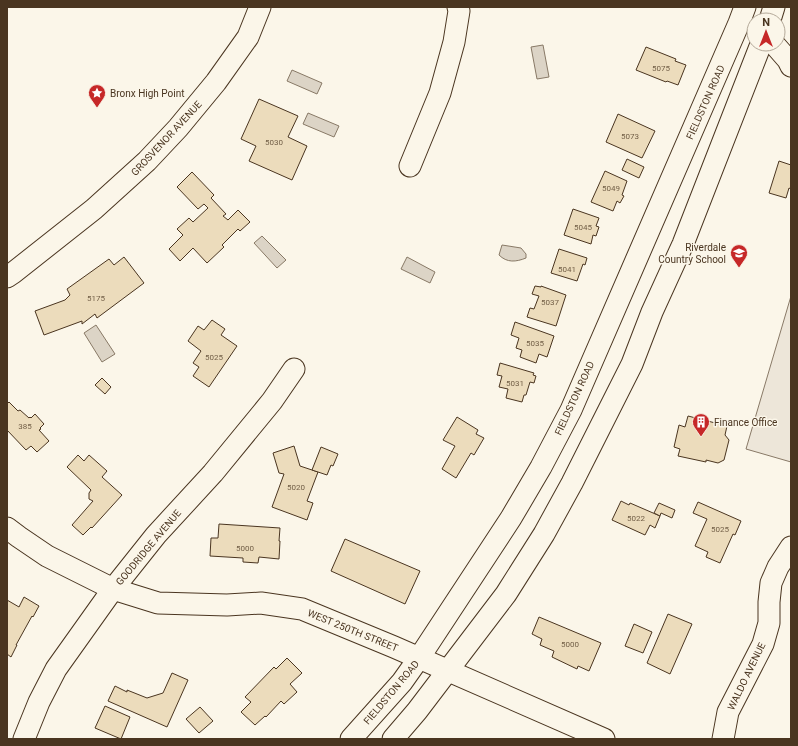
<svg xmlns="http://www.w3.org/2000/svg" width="798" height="746" font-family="Roboto,sans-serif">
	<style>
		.green { fill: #ede6d9; stroke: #887966 }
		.water { fill: #dcd4c6; stroke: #887966 }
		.building { fill: #ecdcbc; stroke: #4a3520 }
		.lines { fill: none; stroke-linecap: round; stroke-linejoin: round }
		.minor-casing { stroke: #4a3520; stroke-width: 23 }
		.minor { stroke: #fbf6e9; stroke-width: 21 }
		.labels { text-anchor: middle; stroke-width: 3; stroke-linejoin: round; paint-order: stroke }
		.number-label { font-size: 8px; fill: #725f47 }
		.poi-label { font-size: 10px; fill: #4a3520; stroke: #fbf6e9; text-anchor: start }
		.street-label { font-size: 10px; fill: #4a3520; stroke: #fbf6e9 }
	</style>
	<rect width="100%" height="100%" fill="#fbf6e9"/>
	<path class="green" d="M791,296V462L746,449Z"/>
	<g class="water">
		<path d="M543,45L549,77L537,79L531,47Z"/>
		<path d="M292,70L322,83L317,94L287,81Z"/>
		<path d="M308,113L339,126L334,137L303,124Z"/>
		<path d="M262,236L286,260L277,268L254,243Z"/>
		<path d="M502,245L521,248L526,254V258C516,262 507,263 499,255Z"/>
		<path d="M407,257L435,272L430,283L401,269Z"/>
		<path d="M96,325L115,354L102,362L84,333Z"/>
	</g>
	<g class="building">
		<path d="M646,47L676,59L675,61L686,65L678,85L667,81L666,82L636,70Z"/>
		<path d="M259,99L298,116L288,137L307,146L292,180L249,161L256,146L241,139Z"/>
		<path d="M618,114L655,131L642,158L606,142Z"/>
		<path d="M627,159L644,167L639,178L622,170Z"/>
		<path d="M779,161L791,165V189L789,188L786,198L769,193Z"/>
		<path d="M605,171L627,181L622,195L624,196L620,203L617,201L613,211L591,202Z"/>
		<path d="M192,172L214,195L211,198L226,214L223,216L228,220L238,210L250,222L240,231L238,229L222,245L224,247L207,263L193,248L180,261L169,249L183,235L177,229L189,218L193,222L208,208L204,204L198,209L177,187Z"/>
		<path d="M573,209L599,218L596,226L599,227L596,236L593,235L591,244L564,235Z"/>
		<path d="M559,249L587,258L585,265L583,264L577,281L551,273Z"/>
		<path d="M124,257L144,283L97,318L95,314L82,324V321L44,335L35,311L65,300L70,295L67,289L109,259L114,265Z"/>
		<path d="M535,286L541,287V286L566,295L556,326L527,317L530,308L534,309L539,296L532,294Z"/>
		<path d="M212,320L225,329L221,335L237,346L209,387L193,376L199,367L193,363L201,351L188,341L198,326L204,330Z"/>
		<path d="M515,322L554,336L547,357L539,354L536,363L520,357L522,350L516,348L519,338L511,335Z"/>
		<path d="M500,363L534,373L533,375L536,376L534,383L530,382L526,395H524L522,402L506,398L508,389L499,387L502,376L497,375Z"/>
		<path d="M102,378L111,387L105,394L95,385Z"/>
		<path d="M9,402L18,411L20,410L29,418L30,417L31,418L35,414L44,424L40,428L41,429L39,430L49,441L37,452L31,446L26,450L7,430V404Z"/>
		<path d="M688,416L727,426L725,435L729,440L724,460L718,463L706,460V462L678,456L680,449L674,447L679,425L685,427Z"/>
		<path d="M457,417L478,430L476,434L484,438L474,455L471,453L456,478L442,469L455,446L443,440Z"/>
		<path d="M294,446L300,466L318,472L307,501L313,503L307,520L272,507L284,474L279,473L273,453Z"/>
		<path d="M321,447L338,454L333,466L331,465L327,475L312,470Z"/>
		<path d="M78,455L84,461L89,455L107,471L102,477L122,495L92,528L91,527L83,535L72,525L93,501L89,499V493L91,490L67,467Z"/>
		<path d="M621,501L629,505L630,503L660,516L655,528L650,525L645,535L612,520Z"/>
		<path d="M698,502L741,521L735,535L733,534L720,563L706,557L708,552L695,546L707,519L693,513Z"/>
		<path d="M659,503L675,510L672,518L661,513L660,516L654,513Z"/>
		<path d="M219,524L280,528L279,541H280L279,559L259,557L258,563L243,562V558L210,556L211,538H218Z"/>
		<path d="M345,539L420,571L405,604L331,571Z"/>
		<path d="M24,597L39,606L33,617L32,616L16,645H17L11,657L7,654V600L19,607Z"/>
		<path d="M668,614L692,624L670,674L647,663Z"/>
		<path d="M539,617L601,643L589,671L578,666L577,669L552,657L554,651L540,645L542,639L532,634Z"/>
		<path d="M634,624L652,632L643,653L625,646Z"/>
		<path d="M287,658L302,673L290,684L297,692L284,704L281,701L266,717L265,716L255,725L241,712L251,702L245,697L274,667L276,669Z"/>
		<path d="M172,673L188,680L167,727L108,701L115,686L127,692V690L147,698L163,693Z"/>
		<path d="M105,706L130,717L121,739L95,728Z"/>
		<path d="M200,707L213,721L199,733L186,719Z"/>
	</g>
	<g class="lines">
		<g class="minor-casing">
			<g id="minor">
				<path d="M770,20L774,7"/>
				<path d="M774,44L788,60L791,66"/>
				<path d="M410,166L440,93L454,42L459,11L458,7"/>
				<path d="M7,277L13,273L94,209L147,161L178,128L216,82L248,37L260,7"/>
				<path d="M7,528L19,537L47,556L113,589L158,603L227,605L261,603L302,609L394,647L604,739"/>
				<path d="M24,739L39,702L56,669L113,589L156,535L213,473L272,401L294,369"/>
				<path d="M351,739L402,682L419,658L511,518L541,467L571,410L739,23L745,7"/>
				<path d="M393,739L417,711L506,594L544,534L572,483L632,364L652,312L683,244L761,44"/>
				<path d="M723,739L728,712L763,644L769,623V602L771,583L778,567L791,547"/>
			</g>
		</g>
		<use href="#minor" class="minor"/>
	</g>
	<defs>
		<g id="sight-pin" transform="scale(0.9)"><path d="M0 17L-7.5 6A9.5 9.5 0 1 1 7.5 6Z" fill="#c62828" stroke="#fbf6e9"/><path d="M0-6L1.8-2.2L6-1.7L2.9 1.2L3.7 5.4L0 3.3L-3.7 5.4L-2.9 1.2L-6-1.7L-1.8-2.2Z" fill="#fff"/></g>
		<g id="school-pin" transform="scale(0.9)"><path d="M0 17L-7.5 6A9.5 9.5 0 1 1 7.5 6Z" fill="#c62828" stroke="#fbf6e9"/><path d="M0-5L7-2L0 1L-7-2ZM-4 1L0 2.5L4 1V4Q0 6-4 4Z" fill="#fff"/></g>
		<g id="building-pin" transform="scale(0.9)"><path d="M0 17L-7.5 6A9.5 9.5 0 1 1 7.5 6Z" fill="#c62828" stroke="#fbf6e9"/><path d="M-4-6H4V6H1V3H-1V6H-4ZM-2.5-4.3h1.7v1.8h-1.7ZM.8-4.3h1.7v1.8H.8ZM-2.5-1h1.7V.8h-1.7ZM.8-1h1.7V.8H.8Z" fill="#fff"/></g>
	</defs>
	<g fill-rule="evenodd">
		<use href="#sight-pin" x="97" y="93"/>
		<use href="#school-pin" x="739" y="253"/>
		<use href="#building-pin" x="701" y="422"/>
	</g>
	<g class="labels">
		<g class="number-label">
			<text x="661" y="71">5075</text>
			<text x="630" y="139">5073</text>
			<text x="274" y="145">5030</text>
			<text x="611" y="191">5049</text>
			<text x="583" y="230">5045</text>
			<text x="567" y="272">5041</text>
			<text x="96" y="301">5175</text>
			<text x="550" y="305">5037</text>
			<text x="535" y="346">5035</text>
			<text x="214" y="360">5025</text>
			<text x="515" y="386">5031</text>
			<text x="25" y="429">385</text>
			<text x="296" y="490">5020</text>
			<text x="636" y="521">5022</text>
			<text x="720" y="532">5025</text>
			<text x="245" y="551">5000</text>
			<text x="570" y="647">5000</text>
		</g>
		<g class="poi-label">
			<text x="110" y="97">Bronx High Point</text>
			<text x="726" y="251" text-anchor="end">Riverdale<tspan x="726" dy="12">Country School</tspan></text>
			<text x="714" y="426">Finance Office</text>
		</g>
		<g class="street-label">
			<text transform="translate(705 102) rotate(-66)" y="4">FIELDSTON ROAD</text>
			<text transform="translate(166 138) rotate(-47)" y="4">GROSVENOR AVENUE</text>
			<text transform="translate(574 398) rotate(-65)" y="4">FIELDSTON ROAD</text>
			<text transform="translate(148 547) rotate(-50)" y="4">GOODRIDGE AVENUE</text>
			<text transform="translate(353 630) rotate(22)" y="4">WEST 250TH STREET</text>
			<text transform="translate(746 676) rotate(-64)" y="4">WALDO AVENUE</text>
			<text transform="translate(391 692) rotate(-50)" y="4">FIELDSTON ROAD</text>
		</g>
	</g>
	<rect width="798" height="746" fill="none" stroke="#4a3520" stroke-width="16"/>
	<g transform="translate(766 32)"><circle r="19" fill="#fbf6e9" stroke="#b4a999"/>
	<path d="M0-3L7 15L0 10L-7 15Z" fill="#c62828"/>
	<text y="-6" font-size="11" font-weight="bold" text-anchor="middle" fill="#4a3520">N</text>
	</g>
</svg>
